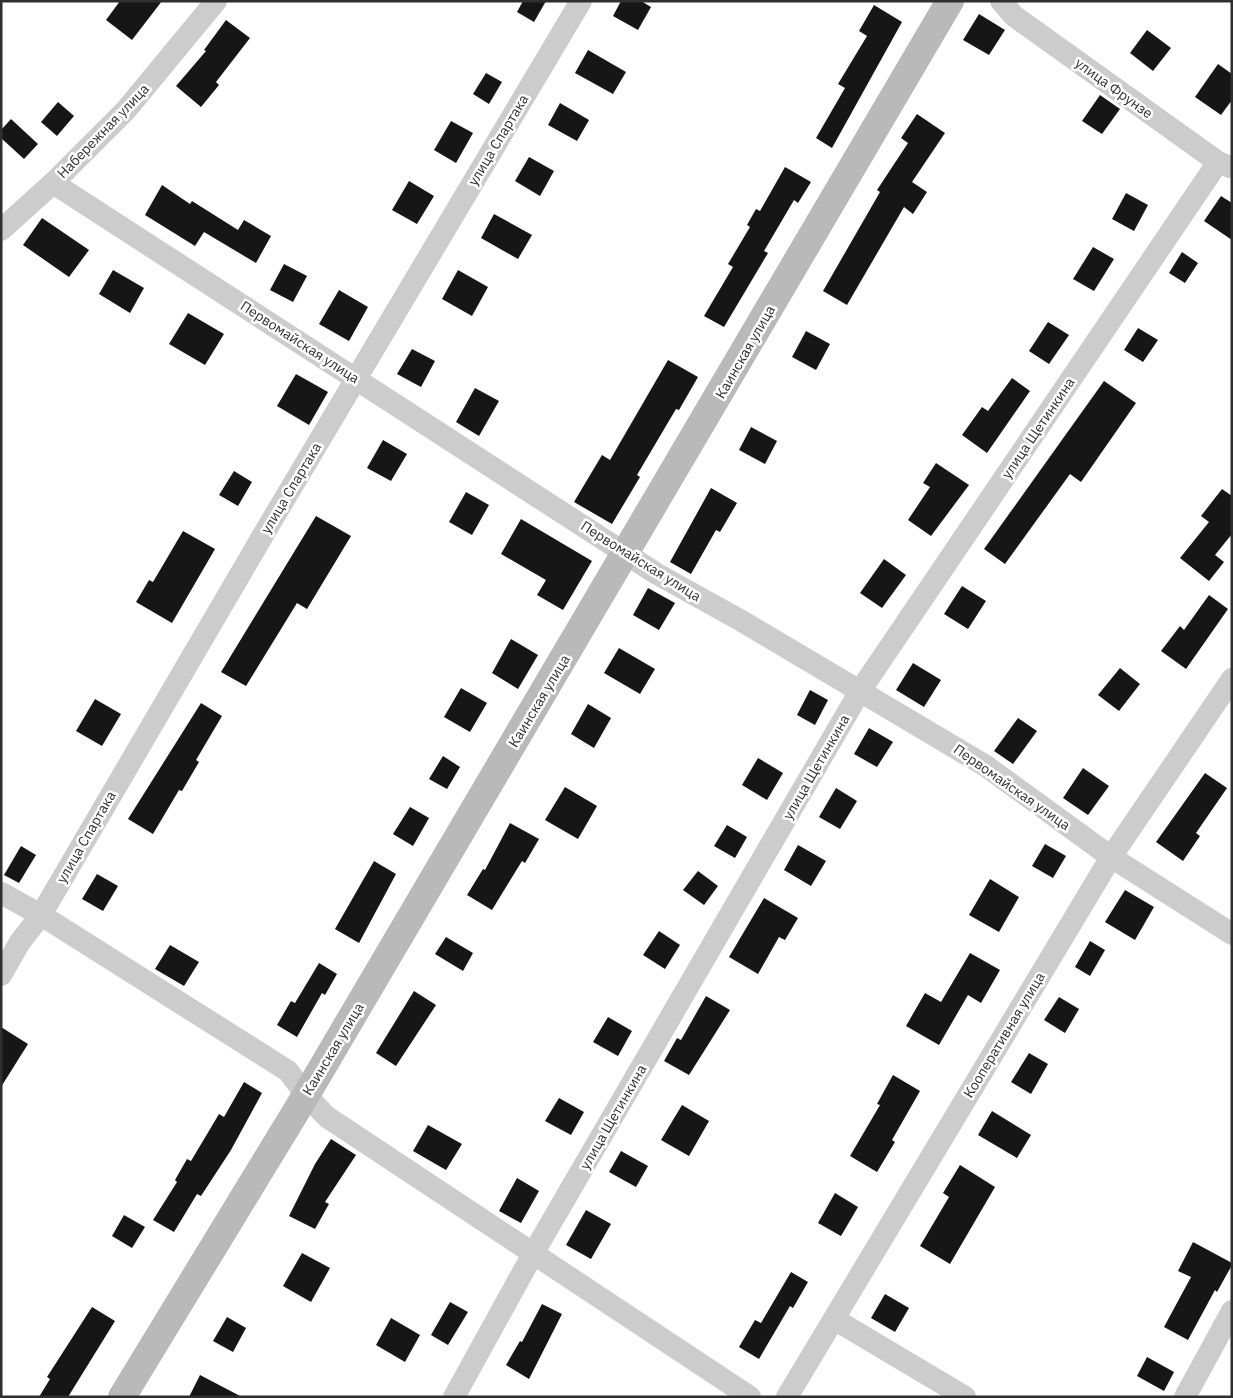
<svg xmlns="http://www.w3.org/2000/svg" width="1233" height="1398" font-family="'IBM Plex Sans',sans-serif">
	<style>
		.building { fill: #161616 }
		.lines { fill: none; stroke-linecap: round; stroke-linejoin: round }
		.minor { stroke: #ccc; stroke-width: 22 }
		.secondary { stroke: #b9b9b9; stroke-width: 28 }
		.labels { text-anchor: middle; stroke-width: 5; stroke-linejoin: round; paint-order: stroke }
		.street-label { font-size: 14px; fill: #2f2f2f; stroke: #fff }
	</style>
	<rect width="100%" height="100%" fill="#fff"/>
	<g class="building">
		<path d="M120,1H162L132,40L106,20Z"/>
		<path d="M523,1H546L534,22L517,12Z"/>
		<path d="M621,1H641L651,7L638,30L613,16Z"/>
		<path d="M874,5L902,22L832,148L816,138L845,88L838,84L867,36L859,31Z"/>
		<path d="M979,14L1005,30L989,55L963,40Z"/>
		<path d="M226,20L250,38L216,82L219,85L201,107L176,86L206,51L204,50Z"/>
		<path d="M1147,30L1171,48L1153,71L1130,53Z"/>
		<path d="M588,50L626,72L613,94L575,73Z"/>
		<path d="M1218,64L1232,74V100L1221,115L1195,97Z"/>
		<path d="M486,73L502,82L489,104L473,94Z"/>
		<path d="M1100,95L1120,109L1102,134L1082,121Z"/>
		<path d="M58,102L74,116L57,136L41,122Z"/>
		<path d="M560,103L589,120L577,141L548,125Z"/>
		<path d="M917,114L945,133L912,182L927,192L913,214L904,207L847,305L823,291L880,192L877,190L908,143L901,138Z"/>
		<path d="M11,119L38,144L24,159L1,138V130Z"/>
		<path d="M451,121L473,133L456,163L434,150Z"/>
		<path d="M529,157L554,171L540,196L515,181Z"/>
		<path d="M785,167L811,182L798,203L794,200L764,251L768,253L724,327L704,316L733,267L728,264L750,227L747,225L756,209L760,211Z"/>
		<path d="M409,181L434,196L417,224L392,210Z"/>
		<path d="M162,185L190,204L192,201L238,230L244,220L271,236L256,263L204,232L195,246L145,215Z"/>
		<path d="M1126,193L1148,205L1134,231L1112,219Z"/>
		<path d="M1221,196L1232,203V240L1204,221Z"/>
		<path d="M494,214L532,235L518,259L481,238Z"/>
		<path d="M42,218L89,250L69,277L23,245Z"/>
		<path d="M1093,247L1114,259L1094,291L1073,279Z"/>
		<path d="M1182,252L1198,263L1185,283L1169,273Z"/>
		<path d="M284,264L307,276L293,302L270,290Z"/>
		<path d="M113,270L144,288L130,313L99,294Z"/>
		<path d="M458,270L488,287L472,316L442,299Z"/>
		<path d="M339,290L368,307L349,341L319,324Z"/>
		<path d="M188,313L224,334L205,365L169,344Z"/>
		<path d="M1048,322L1069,335L1049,364L1029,351Z"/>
		<path d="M1138,328L1158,340L1143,362L1124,350Z"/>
		<path d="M806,331L830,344L816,370L792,357Z"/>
		<path d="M412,349L435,361L421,387L397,374Z"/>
		<path d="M668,360L698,377L679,410L676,409L637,475L640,477L612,524L574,502L602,455L610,460Z"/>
		<path d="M296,374L328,392L309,425L277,406Z"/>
		<path d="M1012,378L1030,391L987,453L962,435L982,407L988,411Z"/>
		<path d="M1104,381L1136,403L1081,482L1070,474L1005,564L984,549Z"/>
		<path d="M475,388L499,401L479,436L456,422Z"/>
		<path d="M751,427L777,441L765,464L739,450Z"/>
		<path d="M383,440L407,454L391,481L367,468Z"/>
		<path d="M936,463L969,485L931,536L908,520L930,487L923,483Z"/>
		<path d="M234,471L252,482L238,506L219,495Z"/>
		<path d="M711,488L737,503L720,532L716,530L691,574L670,562Z"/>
		<path d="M1222,489L1232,496V534L1215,555L1224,562L1209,581L1180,558L1209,522L1201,516Z"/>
		<path d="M466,492L489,505L472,535L449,522Z"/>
		<path d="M316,516L351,536L307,609L297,603L246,686L221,672Z"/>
		<path d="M521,519L592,561L563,610L537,595L546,580L501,554Z"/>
		<path d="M183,531L215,549L172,623L136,602L149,580L153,582Z"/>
		<path d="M884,559L906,575L882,608L860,593Z"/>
		<path d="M962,586L986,601L968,629L944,614Z"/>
		<path d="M648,588L675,603L659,630L633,615Z"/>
		<path d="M1209,595L1228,609L1186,669L1161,651L1180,626L1184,630Z"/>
		<path d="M511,639L538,655L518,689L492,673Z"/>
		<path d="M619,648L655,669L640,694L604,673Z"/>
		<path d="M913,663L941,680L924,707L896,690Z"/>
		<path d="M1120,668L1140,684L1119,711L1098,695Z"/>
		<path d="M461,688L487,703L470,732L444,717Z"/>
		<path d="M810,690L828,700L815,725L797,715Z"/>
		<path d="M95,699L121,714L102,746L76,731Z"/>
		<path d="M201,703L222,716L196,760L199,762L182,791L179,790L153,834L128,819Z"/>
		<path d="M588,704L611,718L594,748L571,734Z"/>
		<path d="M1018,718L1037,731L1013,764L994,751Z"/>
		<path d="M869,728L893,742L877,767L854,754Z"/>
		<path d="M443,756L460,767L447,789L429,779Z"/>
		<path d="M758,758L783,773L767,800L742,785Z"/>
		<path d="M1083,768L1109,786L1088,815L1063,798Z"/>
		<path d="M1205,773L1227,788L1196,833L1200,836L1183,861L1156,842Z"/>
		<path d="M565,787L597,806L578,839L545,820Z"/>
		<path d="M836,788L857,801L840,829L819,817Z"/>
		<path d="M410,807L429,818L413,846L393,834Z"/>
		<path d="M510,823L539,839L525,863L522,861L492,910L467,895L483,869L485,870Z"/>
		<path d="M727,825L747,837L735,858L714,846Z"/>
		<path d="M1045,844L1066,856L1053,878L1032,866Z"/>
		<path d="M798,845L826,861L811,886L784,870Z"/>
		<path d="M21,846L36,855L19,883L4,875Z"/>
		<path d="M374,861L396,874L359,943L335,929Z"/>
		<path d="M698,871L718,886L704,905L683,890Z"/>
		<path d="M97,874L118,886L103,911L82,899Z"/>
		<path d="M990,879L1019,897L999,932L969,915Z"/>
		<path d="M1125,890L1154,907L1135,940L1105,922Z"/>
		<path d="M764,898L798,918L785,940L779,937L758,974L729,957Z"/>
		<path d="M659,931L680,945L665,969L643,955Z"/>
		<path d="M446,937L473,953L463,971L435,954Z"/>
		<path d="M1090,941L1105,950L1090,976L1075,967Z"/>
		<path d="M170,945L199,962L184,986L155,969Z"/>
		<path d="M970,953L1000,970L981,1003L968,995L939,1045L906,1026L925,993L941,1002Z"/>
		<path d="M319,963L337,974L325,995L322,993L297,1037L277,1025L291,1001L295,1003Z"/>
		<path d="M414,991L436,1005L396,1066L376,1053Z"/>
		<path d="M706,996L730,1010L689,1075L664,1061L677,1038L681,1040Z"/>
		<path d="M1059,997L1079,1009L1065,1033L1044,1020Z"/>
		<path d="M608,1017L632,1031L618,1056L593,1042Z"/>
		<path d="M1,1027L28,1044L1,1087Z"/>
		<path d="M1029,1053L1048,1064L1031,1094L1011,1082Z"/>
		<path d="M893,1075L920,1091L892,1140L895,1142L877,1172L850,1156L880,1105L877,1104Z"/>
		<path d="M244,1082L262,1093L231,1150L201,1196L197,1194L174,1232L153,1220L177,1182L175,1180L187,1159L191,1161L219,1114L224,1117Z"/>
		<path d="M559,1098L584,1112L571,1135L545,1121Z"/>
		<path d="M682,1105L709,1121L689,1156L661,1140Z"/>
		<path d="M992,1111L1031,1135L1017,1158L978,1135Z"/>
		<path d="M428,1125L462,1144L446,1170L413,1151Z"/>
		<path d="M331,1139L356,1155L325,1202L329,1204L315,1229L289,1216L315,1164Z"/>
		<path d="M621,1151L648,1166L636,1187L609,1172Z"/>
		<path d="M960,1165L995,1187L950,1264L920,1246L949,1197L943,1193Z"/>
		<path d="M517,1178L539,1191L521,1223L499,1211Z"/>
		<path d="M835,1193L858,1207L841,1236L818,1223Z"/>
		<path d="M586,1210L611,1224L591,1259L566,1245Z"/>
		<path d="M124,1215L145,1227L132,1248L112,1236Z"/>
		<path d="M1193,1242L1232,1263V1265L1217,1292L1215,1290L1188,1340L1164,1327L1191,1277L1178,1271Z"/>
		<path d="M302,1253L330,1268L311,1302L283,1286Z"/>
		<path d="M791,1272L808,1282L793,1308L790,1306L759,1359L739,1347L755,1320L761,1323Z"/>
		<path d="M885,1294L909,1308L895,1332L871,1318Z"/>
		<path d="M450,1302L468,1312L448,1345L431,1335Z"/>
		<path d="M542,1304L562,1314L529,1379L506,1365L520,1341L522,1342Z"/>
		<path d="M92,1307L115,1321L68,1397H39L50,1379L47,1377Z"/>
		<path d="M227,1317L246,1328L233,1352L213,1341Z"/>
		<path d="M391,1318L420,1335L405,1362L376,1345Z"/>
		<path d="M1147,1357L1174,1372L1164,1391L1137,1376Z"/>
		<path d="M200,1375L242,1397H189Z"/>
	</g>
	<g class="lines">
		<g class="minor">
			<path d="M1001,1L1014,16L1218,162L1230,167"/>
			<path d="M53,183L657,574L740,620L986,766L1111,857L1232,934"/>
			<path d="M1,230L53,183L126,110L216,1"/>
			<path d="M1,893L41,915L288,1071L306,1095L327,1117L750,1397"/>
			<path d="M1,975L20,942L41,915L269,525L581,1"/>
			<path d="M834,1319L965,1397"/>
			<path d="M454,1397L534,1252L860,691L1218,162"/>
			<path d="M787,1397L1111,857L1232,679"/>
			<path d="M1185,1397L1232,1311"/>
		</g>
		<path class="secondary" d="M122,1397L306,1095L950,1"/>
	</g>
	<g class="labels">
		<g class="street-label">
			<text transform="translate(1114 88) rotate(36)" y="5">улица Фрунзе</text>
			<text transform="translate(103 131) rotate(-46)" y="5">Набережная улица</text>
			<text transform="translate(498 140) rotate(-59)" y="5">улица Спартака</text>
			<text transform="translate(300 342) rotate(33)" y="5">Первомайская улица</text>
			<text transform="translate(745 352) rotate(-60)" y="5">Каинская улица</text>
			<text transform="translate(1038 428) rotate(-56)" y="5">улица Щетинкина</text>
			<text transform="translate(291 488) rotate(-59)" y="5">улица Спартака</text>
			<text transform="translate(641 561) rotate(32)" y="5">Первомайская улица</text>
			<text transform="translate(539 701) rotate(-59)" y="5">Каинская улица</text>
			<text transform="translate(816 767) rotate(-60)" y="5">улица Щетинкина</text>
			<text transform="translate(1012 787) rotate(35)" y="5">Первомайская улица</text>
			<text transform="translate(86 837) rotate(-60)" y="5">улица Спартака</text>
			<text transform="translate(1004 1035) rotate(-59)" y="5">Кооперативная улица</text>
			<text transform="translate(333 1049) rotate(-59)" y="5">Каинская улица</text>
			<text transform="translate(613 1117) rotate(-60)" y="5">улица Щетинкина</text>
		</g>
	</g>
	<rect width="1233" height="1398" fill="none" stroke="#2f2f2f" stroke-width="5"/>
</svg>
